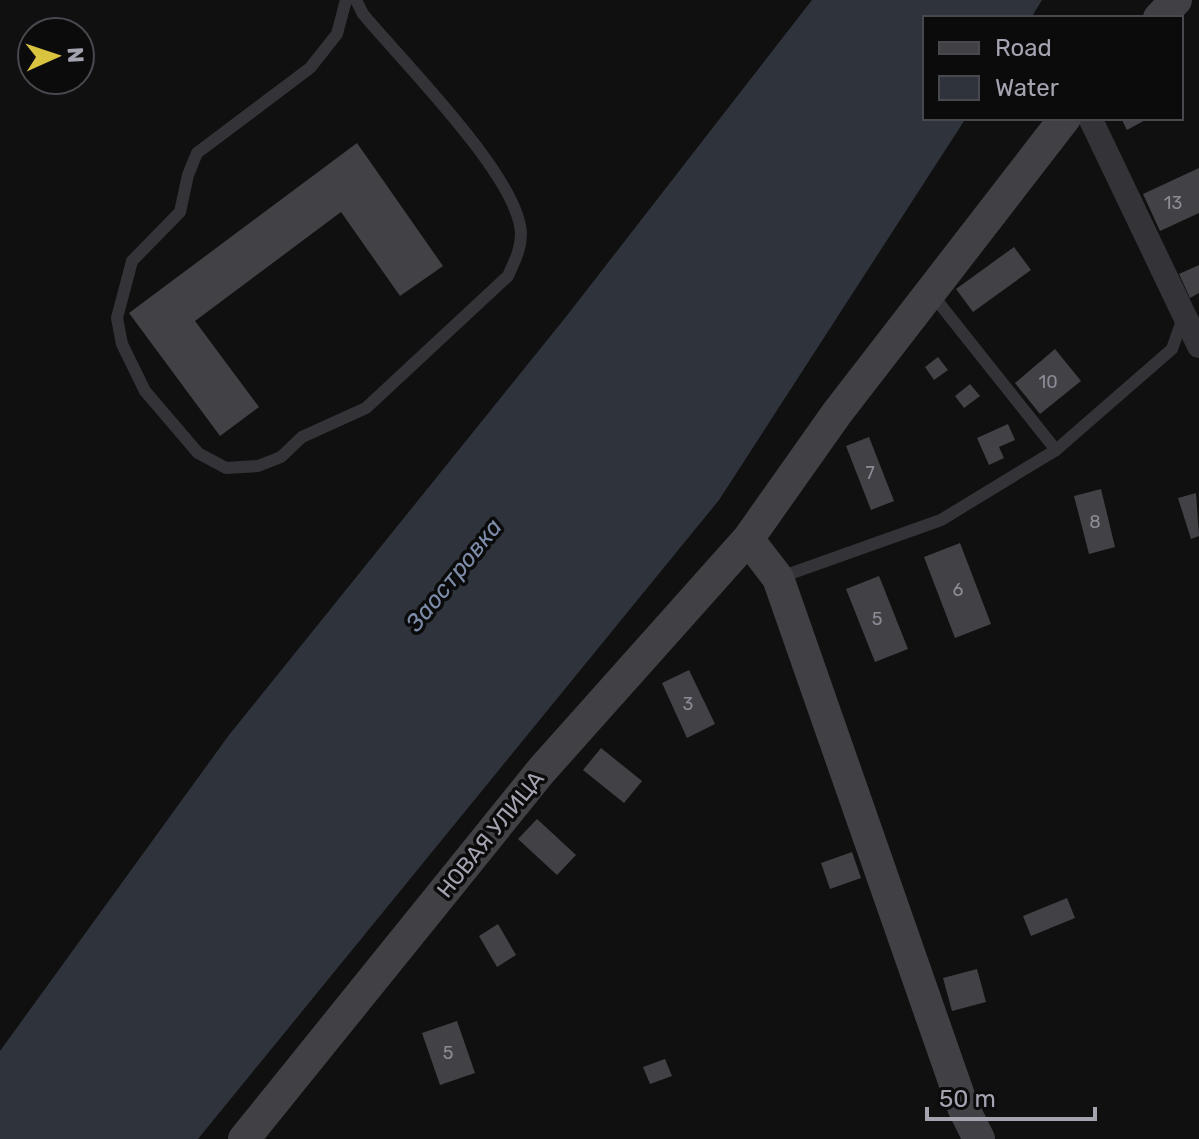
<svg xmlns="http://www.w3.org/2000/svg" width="1199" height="1139" font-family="Rubik,sans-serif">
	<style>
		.water { fill: #2f343c }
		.building { fill: #424246 }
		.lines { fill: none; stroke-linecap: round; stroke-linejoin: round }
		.lane { stroke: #343438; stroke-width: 12 }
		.street { stroke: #343438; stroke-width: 24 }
		.secondary { stroke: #404045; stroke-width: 32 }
		.labels { text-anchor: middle; stroke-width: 7; stroke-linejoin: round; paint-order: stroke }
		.number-label { font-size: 18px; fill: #8b8c96 }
		.street-label { font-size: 22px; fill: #a3a4b0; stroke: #0b0b0c }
		.water-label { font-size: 24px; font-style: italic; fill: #7d8ca8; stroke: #0b0b0c }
	</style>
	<rect width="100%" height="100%" fill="#101011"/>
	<path class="water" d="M812,0H1042L1031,18H925V118H966L719,500L198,1139H0V1051L229,735L565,318Z"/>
	<g class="building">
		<path d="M1121,118H1149L1127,130Z"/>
		<path d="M357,143L443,266L400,296L341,212L195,321L259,407L220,436L129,313Z"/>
		<path d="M1199,168V213L1160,231L1143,194Z"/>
		<path d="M1014,247L1031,270L973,312L956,289Z"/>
		<path d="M1199,265V293L1190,298L1179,274Z"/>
		<path d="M1055,349L1081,381L1040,414L1015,383Z"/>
		<path d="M938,357L948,370L934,380L925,367Z"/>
		<path d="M970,384L980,396L964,408L955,396Z"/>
		<path d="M1008,424L1015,440L999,447L1004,458L989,465L977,438Z"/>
		<path d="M869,437L894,501L871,510L846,446Z"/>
		<path d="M1101,489L1115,547L1089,554L1074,496Z"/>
		<path d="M1196,493L1199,536L1191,539L1178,498Z"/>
		<path d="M960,543L991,624L955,638L924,557Z"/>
		<path d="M879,576L908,649L875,662L846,589Z"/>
		<path d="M689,670L715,724L687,738L662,683Z"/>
		<path d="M601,748L642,781L624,803L583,770Z"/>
		<path d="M537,819L576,855L557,875L518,839Z"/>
		<path d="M852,852L861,878L830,889L821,863Z"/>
		<path d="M1067,898L1075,918L1031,936L1023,916Z"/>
		<path d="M498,924L516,955L497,967L479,936Z"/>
		<path d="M977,969L986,1002L952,1011L943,978Z"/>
		<path d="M457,1021L475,1073L440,1085L422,1033Z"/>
		<path d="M665,1059L672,1076L650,1084L643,1067Z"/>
	</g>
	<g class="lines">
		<g class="lane">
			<path d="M346,0L337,34L310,68L197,153L188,175L180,212L132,261L117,318L122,344L145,391L198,453L226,468L258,466L281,457L302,437L366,408L508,276C514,262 521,250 521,234C520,178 401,60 363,14L356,0"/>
			<path d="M931,293L1056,450"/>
			<path d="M778,578L941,520L1056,450L1172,349L1184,315"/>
		</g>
		<path class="street" d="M1090,118L1199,346"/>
		<g class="secondary">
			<path d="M1159,18L1176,0"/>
			<path d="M748,539L778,578L963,1107L979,1139"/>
			<path d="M244,1139L541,771L748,539L837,413L1065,118"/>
		</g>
	</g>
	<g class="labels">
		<g class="number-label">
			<text x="1173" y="209">13</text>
			<text x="1048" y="388">10</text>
			<text x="870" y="479">7</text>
			<text x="1095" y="528">8</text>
			<text x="958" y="596">6</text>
			<text x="877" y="625">5</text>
			<text x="688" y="710">3</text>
			<text x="448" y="1059">5</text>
		</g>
		<g class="street-label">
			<text transform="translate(490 834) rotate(-51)" y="8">НОВАЯ УЛИЦА</text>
		</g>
		<g class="water-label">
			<text transform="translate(454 575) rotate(-51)" y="8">Заостровка</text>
		</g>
	</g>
	<rect x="923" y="16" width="260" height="104" fill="#0b0b0c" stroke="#48484e" stroke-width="2"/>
	<rect x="939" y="42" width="40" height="12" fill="#404045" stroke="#48484e" stroke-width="2"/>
	<text x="995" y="56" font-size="24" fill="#a3a4b0">Road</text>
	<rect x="939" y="76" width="40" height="24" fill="#2f343c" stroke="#48484e" stroke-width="2"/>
	<text x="995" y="96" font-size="24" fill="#a3a4b0">Water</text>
	<g transform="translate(56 56) rotate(87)"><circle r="38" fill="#0b0b0c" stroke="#48484e" stroke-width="2"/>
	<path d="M0-6L14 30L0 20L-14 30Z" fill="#dac43f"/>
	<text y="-12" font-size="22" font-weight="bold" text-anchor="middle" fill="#a3a4b0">N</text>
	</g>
	<path d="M927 1107v12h168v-12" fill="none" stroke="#a3a4b0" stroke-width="4"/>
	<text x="939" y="1107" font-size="24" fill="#a3a4b0" stroke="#0b0b0c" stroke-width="6" paint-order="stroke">50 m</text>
</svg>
